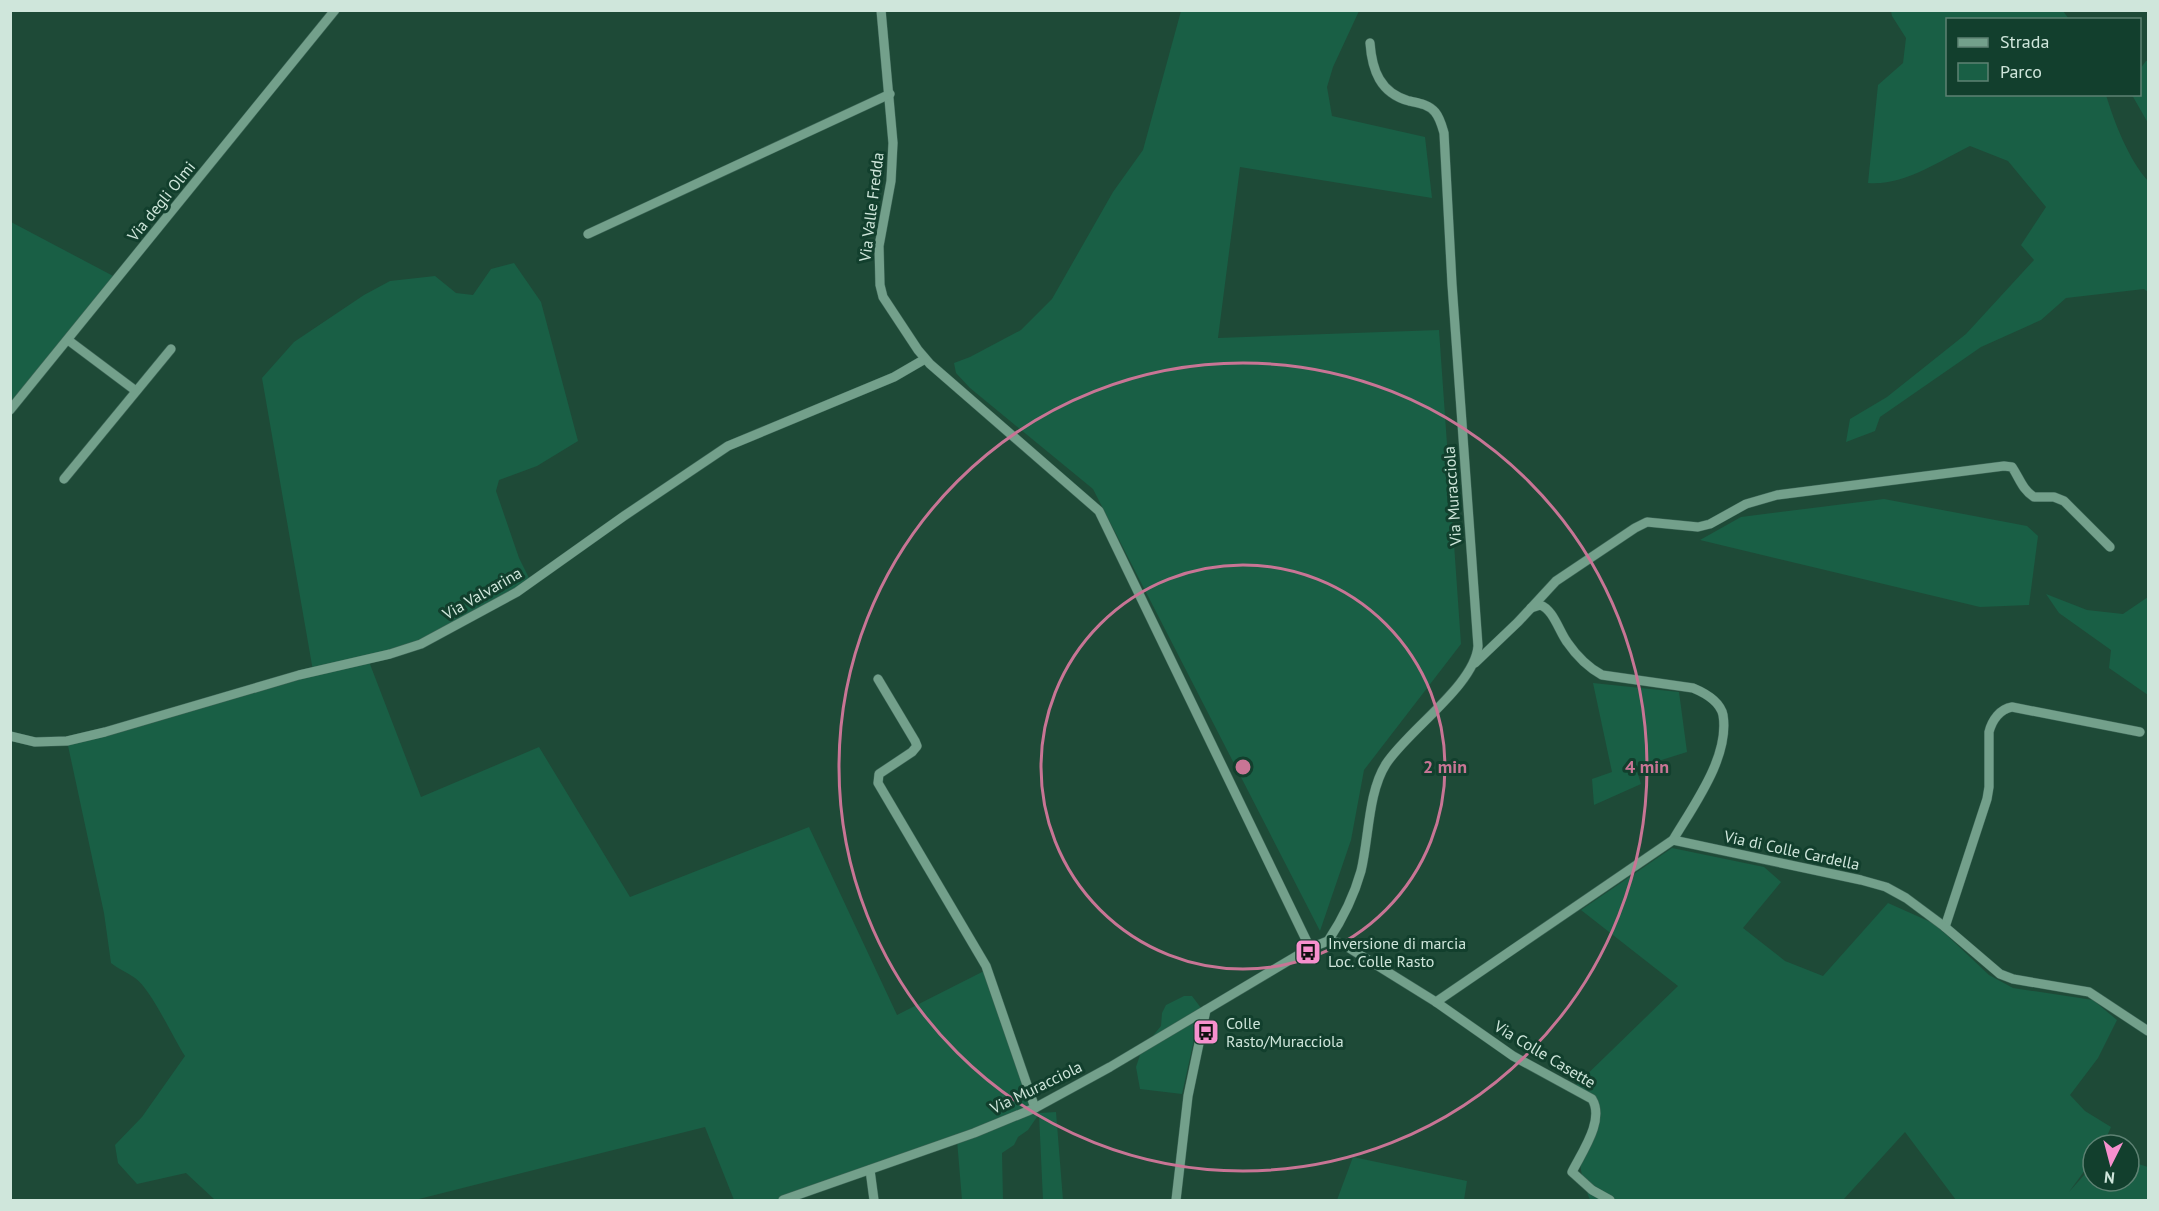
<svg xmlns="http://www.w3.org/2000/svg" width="2159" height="1211" font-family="'PT Sans',sans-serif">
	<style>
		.green { fill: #195f45 }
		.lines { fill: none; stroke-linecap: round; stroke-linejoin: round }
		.minor-casing { stroke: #3e6657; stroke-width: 10 }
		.minor { stroke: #73a08b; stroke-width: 9 }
		.ring { fill: none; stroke: #c87595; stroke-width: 3 }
		.labels { text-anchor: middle; stroke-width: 6; stroke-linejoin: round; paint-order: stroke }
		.street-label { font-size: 16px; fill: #cfe6db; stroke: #123f2d }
		.poi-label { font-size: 16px; fill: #cfe6db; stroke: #123f2d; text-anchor: start }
		.centre { fill: #c87595; stroke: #123f2d; stroke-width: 3 }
		.ring-label { font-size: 18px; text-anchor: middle; font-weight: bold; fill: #c87595; stroke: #123f2d; stroke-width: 6; stroke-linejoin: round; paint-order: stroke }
	</style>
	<rect width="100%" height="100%" fill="#1e4a37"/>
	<g class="green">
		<path d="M1181,11H1359L1333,67L1327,87L1332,116L1425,137L1432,198L1240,167L1218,338L1439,330L1461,644L1364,770L1351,840L1320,931L1093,489L970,388L956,373L954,363L970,357L1021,330L1052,299L1113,192L1143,150Z"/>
		<path d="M1891,11H2063L2069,19L1948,20V94L2106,95C2115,124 2128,158 2148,181V292L2144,289L2066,298L2041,320L1981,347L1880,417L1875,431L1846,442L1850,419L1887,397L1966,334L2034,260L2021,245L2046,207L2008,161L1970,146C1939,161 1904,186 1868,183L1878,85L1903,63L1906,38L1892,16Z"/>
		<path d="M2146,61H2148V123L2132,95L2140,94V69Z"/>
		<path d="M11,222L117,278L11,410Z"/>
		<path d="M514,263L541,302L578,441L537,466L499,480L496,491L519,558L531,582L430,640L368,659L421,797L539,747L630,897L809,827L897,1015L986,970L1035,1108L1039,1113L1056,1112L1063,1200H1043L1039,1114L1028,1130L1018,1137L1014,1145L1002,1153L1003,1200H962L957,1140L783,1200H734L705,1127L415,1200H215L186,1173L137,1184L118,1163L115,1145L142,1117L185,1056C173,1038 151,989 135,978C127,972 118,969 111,963L104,913L67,741L313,671L262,378L294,342L364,295L390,281L435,276L456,293L473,295L491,269Z"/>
		<path d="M1884,499L2027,526L2038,536L2029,605L1980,607L1700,540L1741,517Z"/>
		<path d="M2046,594L2087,610L2123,614L2148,597V695L2109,668L2111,650L2059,613Z"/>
		<path d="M1593,683L1679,692L1687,752L1636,768L1641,784L1594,805L1592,779L1612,772Z"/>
		<path d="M1672,848L1764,867L1781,882L1743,928L1785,961L1823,976L1888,903L1935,924L1989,975L2013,988L2093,1000L2117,1020L2098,1058L2070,1095L2085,1111L2111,1127L2103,1145H2093V1159L2069,1192L2093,1165V1181H2129V1161L2148,1167V1200H1956L1905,1132L1843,1200H1590L1583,1182L1579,1158L1597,1120L1594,1102L1573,1088L1678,986L1581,910Z"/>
		<path d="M1184,996H1192L1201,1008L1182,1094L1140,1089L1136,1067L1142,1049L1161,1026L1162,1013L1166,1005Z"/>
		<path d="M1353,1157L1467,1181L1464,1200H1337Z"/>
	</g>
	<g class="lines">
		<g class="minor-casing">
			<g id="minor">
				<path d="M881,10L893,143L891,181L879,246L880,285L883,297L918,350L930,364L1099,511L1310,948"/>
				<path d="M588,234L890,94"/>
				<path d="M68,340L136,391"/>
				<path d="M10,410L335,10"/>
				<path d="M64,479L171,349"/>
				<path d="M1531,608L1540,605C1553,609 1559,631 1567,642C1576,655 1589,668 1602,675L1693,688C1705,693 1720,701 1723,715C1730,757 1693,806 1673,840"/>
				<path d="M1475,663L1518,622L1556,581L1635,528L1647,522L1698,527L1710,524L1746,504L1777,495L2004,466L2012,467C2020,479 2022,489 2034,497H2054L2064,501L2110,547"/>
				<path d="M878,679L915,741L917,746L912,752L879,774L878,783L986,966L1035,1108"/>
				<path d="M10,736L35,742L67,741L105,732L299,675L390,654L421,644L517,592L624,516L728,446L894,377L925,359"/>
				<path d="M1945,927L1987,799L1989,787V732C1992,720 2000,709 2012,707L2140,732"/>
				<path d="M1328,941C1342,920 1354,896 1361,871C1369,838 1368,792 1386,764C1408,730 1475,685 1478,646L1452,284L1444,133C1442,126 1440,118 1435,112C1428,104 1418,103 1409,101C1380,93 1372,70 1370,43"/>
				<path d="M1436,1002L1673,840L1861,880L1886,887L1906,898L1945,927L2000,974L2013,979L2089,992L2148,1031"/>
				<path d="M870,1170L874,1200"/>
				<path d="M783,1200L974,1133L1035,1108L1110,1067L1310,948L1328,941L1341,943L1436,1002L1513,1056L1592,1099C1605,1120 1582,1152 1572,1172L1592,1190L1610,1200"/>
				<path d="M1176,1200L1188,1096L1206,1010"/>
			</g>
		</g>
		<use href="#minor" class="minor"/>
	</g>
	<g class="ring">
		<circle cx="1243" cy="767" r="202"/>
		<circle cx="1243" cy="767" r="404"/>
	</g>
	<defs>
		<g id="bus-square" transform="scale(1.35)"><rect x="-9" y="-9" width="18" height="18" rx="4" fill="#f790ce" stroke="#123f2d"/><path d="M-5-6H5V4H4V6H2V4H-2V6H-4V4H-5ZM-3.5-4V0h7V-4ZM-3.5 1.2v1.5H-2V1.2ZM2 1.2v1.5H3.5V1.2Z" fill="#111"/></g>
	</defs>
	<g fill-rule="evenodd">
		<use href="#bus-square" x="1308" y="952"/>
		<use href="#bus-square" x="1206" y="1032"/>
	</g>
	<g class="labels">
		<g class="street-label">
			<text transform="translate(161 201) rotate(-51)" y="6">Via degli Olmi</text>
			<text transform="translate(871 207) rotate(-83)" y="6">Via Valle Fredda</text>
			<text transform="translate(1452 496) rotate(-94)" y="6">Via Muracciola</text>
			<text transform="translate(482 593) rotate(-30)" y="6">Via Valvarina</text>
			<text transform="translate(1792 850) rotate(12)" y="6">Via di Colle Cardella</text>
			<text transform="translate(1545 1054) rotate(31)" y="6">Via Colle Casette</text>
			<text transform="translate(1036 1087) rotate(-26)" y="6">Via Muracciola</text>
		</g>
		<g class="poi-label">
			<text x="1328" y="949">Inversione di marcia<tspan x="1328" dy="18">Loc. Colle Rasto</tspan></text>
			<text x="1226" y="1029">Colle<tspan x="1226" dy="18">Rasto/Muracciola</tspan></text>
		</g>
	</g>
	<circle cx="1243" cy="767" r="9" class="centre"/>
	<g class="ring-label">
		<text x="1445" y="773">2 min</text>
		<text x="1647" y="773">4 min</text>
	</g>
	<rect width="2159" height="1211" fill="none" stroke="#cfe6db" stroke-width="24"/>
	<rect x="1946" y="18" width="195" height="78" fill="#123f2d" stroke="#5e8273" stroke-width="1.5"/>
	<rect x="1958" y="38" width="30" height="9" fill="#73a08b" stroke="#5e8273" stroke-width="1.5"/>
	<text x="2000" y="48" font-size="18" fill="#cfe6db">Strada</text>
	<rect x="1958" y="63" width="30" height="18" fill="#195f45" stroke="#5e8273" stroke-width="1.5"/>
	<text x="2000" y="78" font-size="18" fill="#cfe6db">Parco</text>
	<g transform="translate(2111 1163) rotate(186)"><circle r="28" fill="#123f2d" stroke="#5e8273" stroke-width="1.5"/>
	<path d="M0-4.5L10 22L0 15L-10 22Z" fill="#f790ce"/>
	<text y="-9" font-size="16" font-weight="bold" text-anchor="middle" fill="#cfe6db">N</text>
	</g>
</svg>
